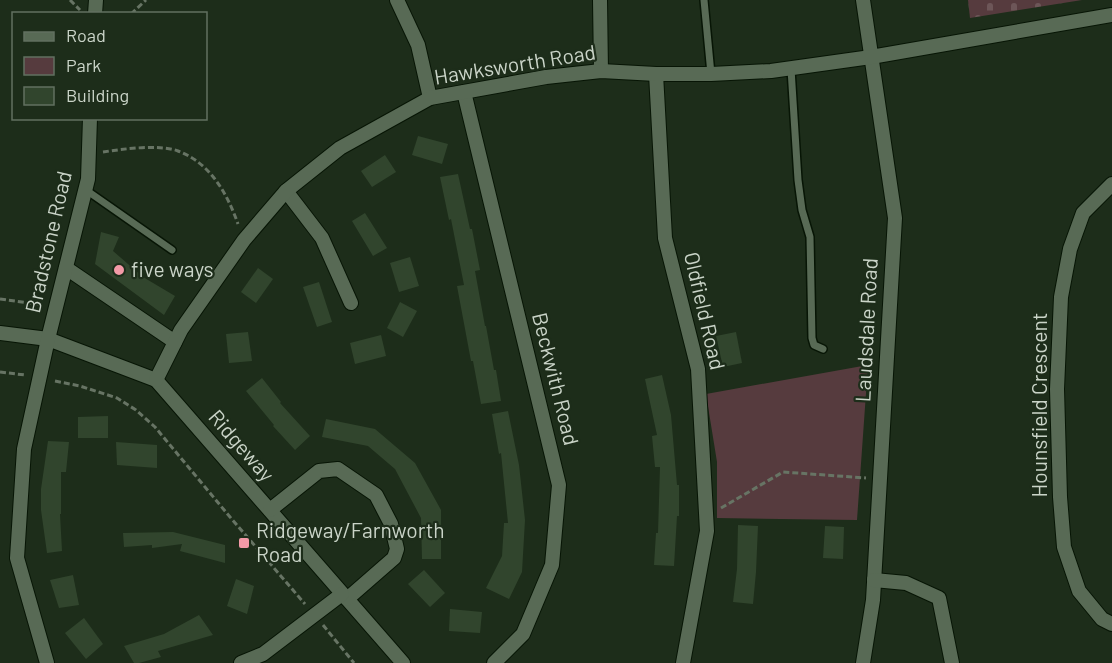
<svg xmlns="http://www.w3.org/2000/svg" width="1112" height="663" font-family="Barlow,sans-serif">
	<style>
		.cemetery { fill: url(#cemetery-stones) }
		.park { fill: #563b3e }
		.building { fill: #31452d }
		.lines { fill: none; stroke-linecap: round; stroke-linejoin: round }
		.lane-casing { stroke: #071505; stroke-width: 10 }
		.street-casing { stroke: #071505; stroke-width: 16 }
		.path { stroke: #677464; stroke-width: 3; stroke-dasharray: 6 3; stroke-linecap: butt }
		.lane { stroke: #586a55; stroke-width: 7 }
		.street { stroke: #586a55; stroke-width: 14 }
		.poi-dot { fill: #f39aa7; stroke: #1d2d1a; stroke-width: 2 }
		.labels { text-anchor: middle; stroke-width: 4.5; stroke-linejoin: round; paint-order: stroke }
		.street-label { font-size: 21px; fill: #cad4c8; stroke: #1d2d1a }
		.poi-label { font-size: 21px; fill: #cad4c8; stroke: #1d2d1a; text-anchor: start }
	</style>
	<defs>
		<pattern id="cemetery-stones" width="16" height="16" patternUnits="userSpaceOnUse" patternTransform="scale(1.5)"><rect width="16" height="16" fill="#563b3e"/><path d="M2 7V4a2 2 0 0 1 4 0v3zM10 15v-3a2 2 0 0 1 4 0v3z" fill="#6d5658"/></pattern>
	</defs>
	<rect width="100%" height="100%" fill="#1d2d1a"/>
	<path class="cemetery" d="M968,0H1082L970,18Z"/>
	<path class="park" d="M868,365L857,520L717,518V462L706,394Z"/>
	<g class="building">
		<path d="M418,136L448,144L442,164L412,155Z"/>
		<path d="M385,155L396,172L372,187L361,171Z"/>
		<path d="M458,174L470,229H472L480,270L475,271L485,326H486L494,370H496L501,401L481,404L473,361H471L457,286L464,285L451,219L449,220L440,177Z"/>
		<path d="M365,213L387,248L373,256L352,221Z"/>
		<path d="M101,232L119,237L113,251L143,277L175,296L164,315L95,264Z"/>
		<path d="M410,257L419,286L399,292L390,263Z"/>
		<path d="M258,268L273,279L256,303L241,292Z"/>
		<path d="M319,282L332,322L317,327L303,287Z"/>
		<path d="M400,302L417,311L403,337L387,328Z"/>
		<path d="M248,332L252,361L229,363L226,334Z"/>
		<path d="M736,332L742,363L723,367L716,336Z"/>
		<path d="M381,335L386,356L355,364L350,343Z"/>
		<path d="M662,375L671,415L677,485H679V516H677L674,566L654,565L656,533H658L660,467H655L652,436L657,435L645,379Z"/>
		<path d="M262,378L281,402L280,403L310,436L295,450L273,426L274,425L246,391Z"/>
		<path d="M508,411L519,465L525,520L522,572L509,599L486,588L502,556L504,523H508L501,453L499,454L492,414Z"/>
		<path d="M108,416V438H78V417Z"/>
		<path d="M326,419L375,429L415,463L441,510V559H422L421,518L395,469L368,446L322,437Z"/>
		<path d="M48,441L69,442L66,472H61V514H60L62,551L47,553L41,510V489Z"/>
		<path d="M116,442L157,445V468L117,465Z"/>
		<path d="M738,525L758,526L756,572L753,604L733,602L737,569Z"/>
		<path d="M825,526L844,527L843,559L823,558Z"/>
		<path d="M173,532L225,545V563L180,551L182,544L152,548V545L124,547L123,533Z"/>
		<path d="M424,570L445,593L430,607L408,584Z"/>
		<path d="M73,575L79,605L59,608L50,580Z"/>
		<path d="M236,579L254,586L247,614L227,606Z"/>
		<path d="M450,609L482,612L480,633L449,631Z"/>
		<path d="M199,615L213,635L158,651L161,657L139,663H134L124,646L164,634Z"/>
		<path d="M84,618L103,644L86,659L65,633Z"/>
	</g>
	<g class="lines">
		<g class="lane-casing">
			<g id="lane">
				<path d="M704,0L711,74"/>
				<path d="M791,69L798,180L802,210L810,237L812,338L814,345L823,349"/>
				<path d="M86,190L172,250"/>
			</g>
		</g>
		<g class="street-casing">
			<g id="street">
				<path d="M397,0L418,45L430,98"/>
				<path d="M600,0L601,71"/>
				<path d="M863,0L895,218L873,600L863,663"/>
				<path d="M95,14L96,0"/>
				<path d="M656,74L665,238L698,369L707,531L683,663"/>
				<path d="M464,92L559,485L552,565L523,634L494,663"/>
				<path d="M1112,184L1083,213L1070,249L1061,297L1057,389L1060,497L1064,547L1079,591L1102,619L1112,624"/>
				<path d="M286,191L322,238L351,303"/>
				<path d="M66,268L175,342"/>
				<path d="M0,333L48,339L156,380L403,663"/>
				<path d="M156,380L181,330L244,240L286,191L340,148L430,98L546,77L601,71L656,74H711L771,71L871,57L1112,15"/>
				<path d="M270,510L319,471L338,469L376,495L391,524L397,549L394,558L347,599"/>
				<path d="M874,580L906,583L939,598L952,663"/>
				<path d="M47,663L17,558L24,449L48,339L88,179L90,118"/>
				<path d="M241,663L263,654L342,594"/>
			</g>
		</g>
		<g class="path">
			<path d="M70,0L80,10"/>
			<path d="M131,14L146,0"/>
			<path d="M103,152C122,149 160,144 178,151C210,163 227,193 238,224"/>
			<path d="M0,299L43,305"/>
			<path d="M0,372L25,375"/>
			<path d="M55,381L80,386L117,398L136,410L155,427L230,517L305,604"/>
			<path d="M721,508L783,472L866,478"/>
			<path d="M323,625L354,663"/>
		</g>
		<use href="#lane" class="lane"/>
		<use href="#street" class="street"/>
	</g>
	<g class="poi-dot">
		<circle cx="119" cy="270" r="6"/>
		<rect x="238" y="537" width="12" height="12" rx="3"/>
	</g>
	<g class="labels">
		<g class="street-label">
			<text transform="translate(515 65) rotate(-9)" y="7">Hawksworth Road</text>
			<text transform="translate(49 242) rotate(-77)" y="7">Bradstone Road</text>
			<text transform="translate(704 311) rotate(77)" y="7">Oldfield Road</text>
			<text transform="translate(867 330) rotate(-87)" y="7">Laudsdale Road</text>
			<text transform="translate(555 379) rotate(76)" y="7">Beckwith Road</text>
			<text transform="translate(1040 405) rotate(-90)" y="7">Hounsfield Crescent</text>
			<text transform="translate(241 446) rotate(49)" y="7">Ridgeway</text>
		</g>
		<g class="poi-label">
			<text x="131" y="277">five ways</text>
			<text x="256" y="538">Ridgeway/Farnworth<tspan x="256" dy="24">Road</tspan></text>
		</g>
	</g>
	<rect x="12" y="12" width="195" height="108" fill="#1d2d1a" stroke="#627060" stroke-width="1.5"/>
	<rect x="24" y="32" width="30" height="9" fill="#586a55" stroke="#627060" stroke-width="1.5"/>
	<text x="66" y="42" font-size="18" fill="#cad4c8">Road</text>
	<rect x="24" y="57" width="30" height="18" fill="#563b3e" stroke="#627060" stroke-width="1.5"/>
	<text x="66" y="72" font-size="18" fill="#cad4c8">Park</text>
	<rect x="24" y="87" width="30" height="18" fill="#31452d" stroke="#627060" stroke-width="1.5"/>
	<text x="66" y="102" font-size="18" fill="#cad4c8">Building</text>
</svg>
